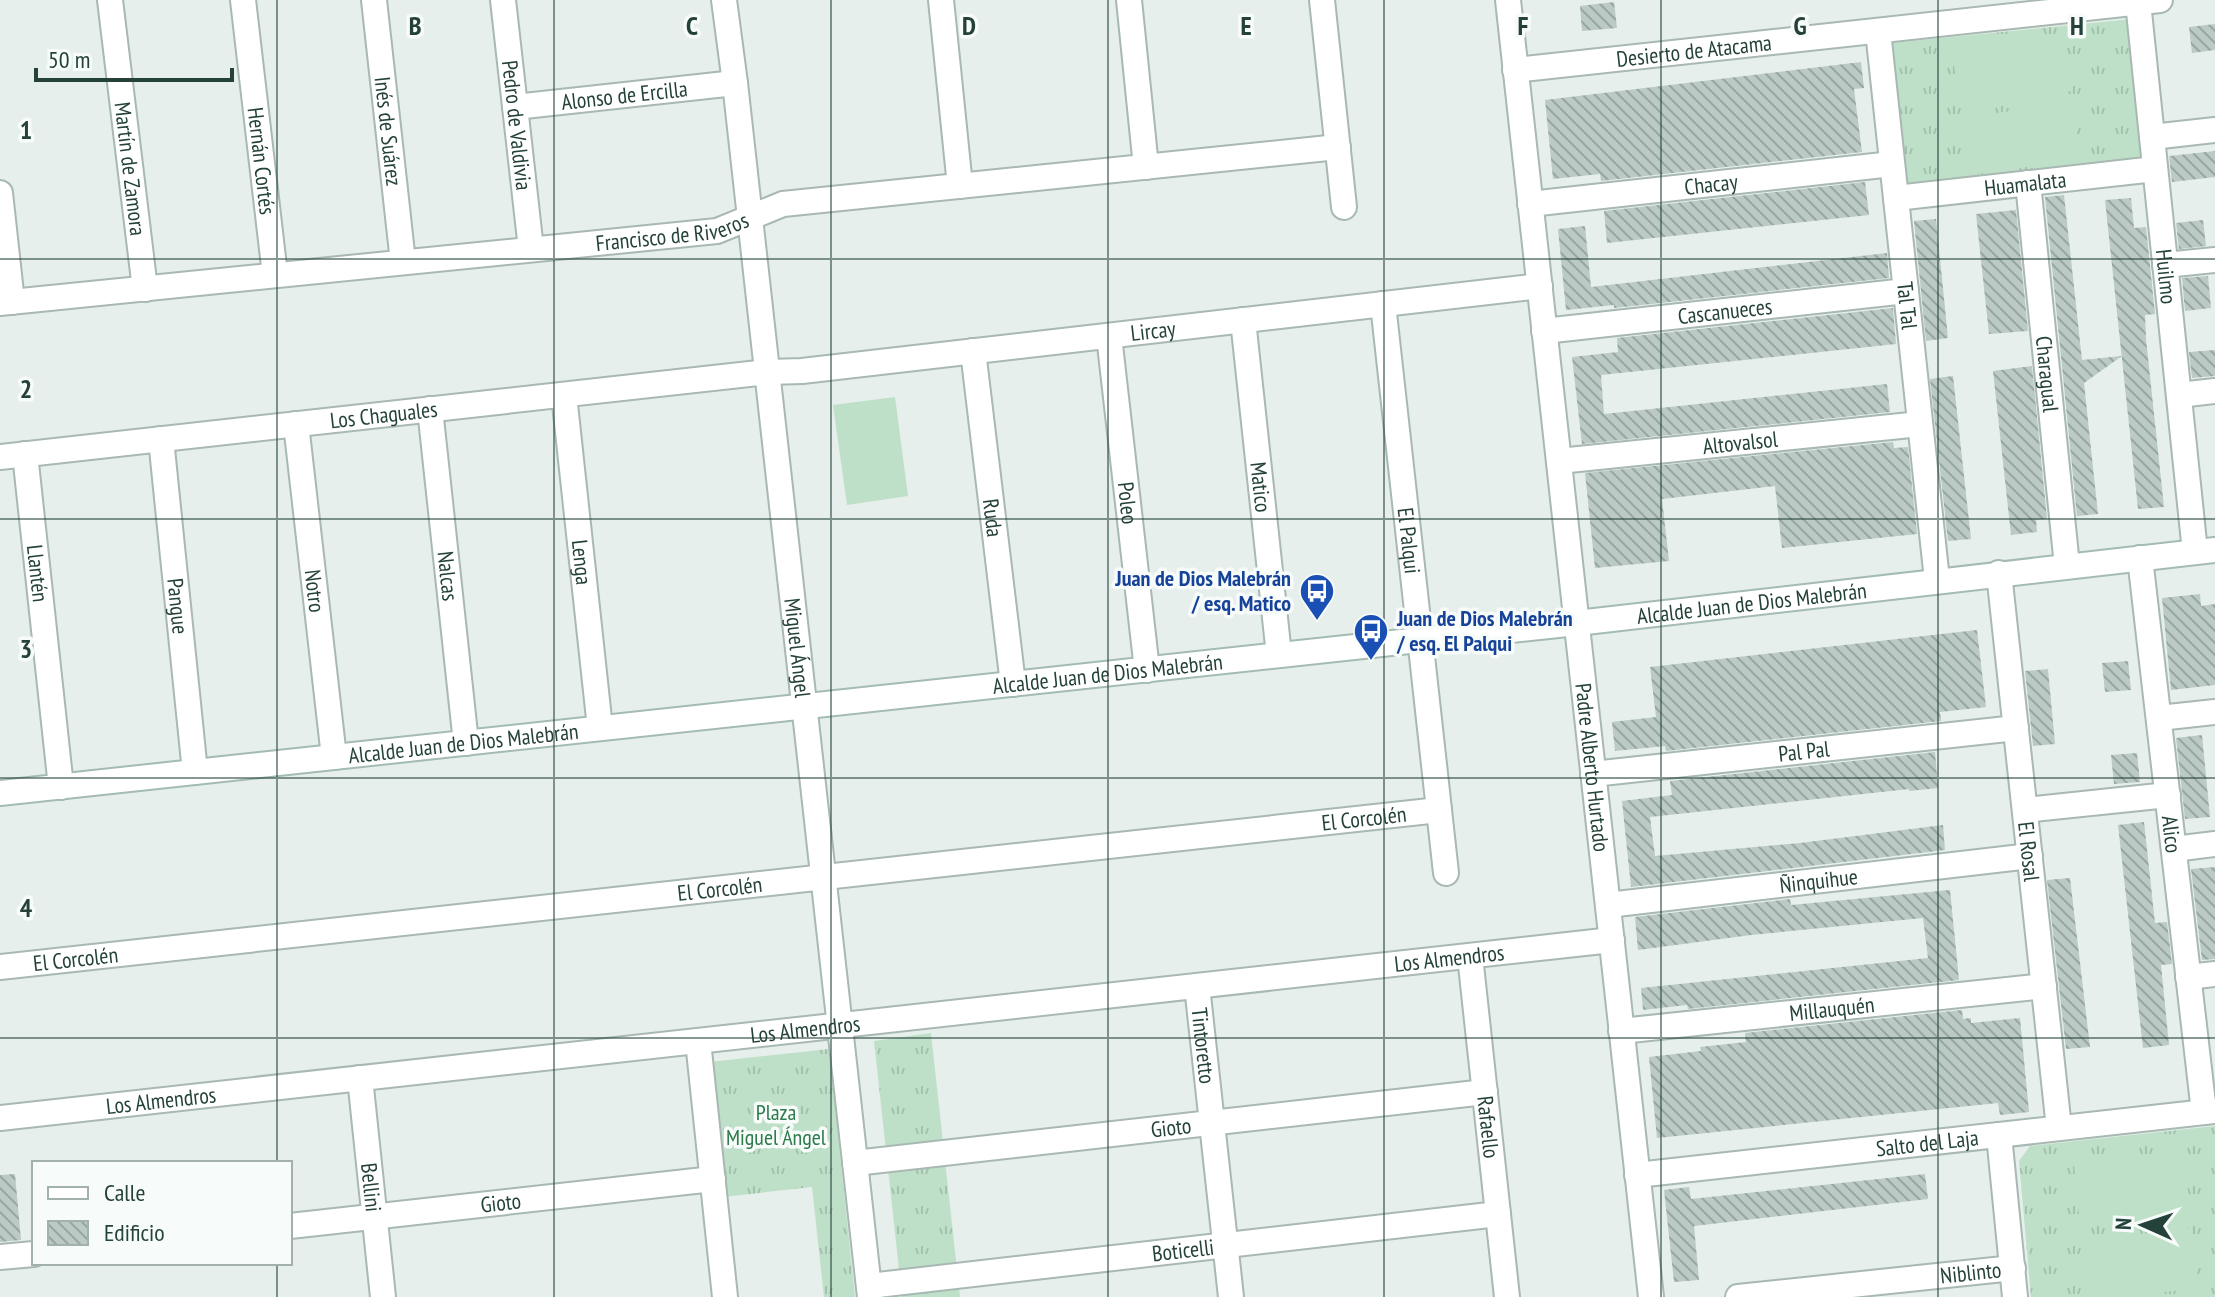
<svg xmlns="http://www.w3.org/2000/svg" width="2215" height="1297" font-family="'PT Sans Narrow',sans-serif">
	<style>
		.grass { fill: url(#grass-tufts) }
		.pitch { fill: #bfe0c8 }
		.building { fill: url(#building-back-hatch) }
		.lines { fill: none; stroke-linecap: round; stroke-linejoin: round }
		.street-casing { stroke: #a8b8b2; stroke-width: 28 }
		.secondary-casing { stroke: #a4bbb3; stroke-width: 28 }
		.street { stroke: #fff; stroke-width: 24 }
		.secondary { stroke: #fff; stroke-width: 24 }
		.grid { fill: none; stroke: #24423a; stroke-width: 2; stroke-opacity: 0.55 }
		.labels { text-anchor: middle; stroke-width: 7; stroke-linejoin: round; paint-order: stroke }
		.street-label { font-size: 22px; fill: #24423a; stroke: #f7fbf9 }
		.transit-label { font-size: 22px; font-weight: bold; fill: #164399; stroke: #f7fbf9; text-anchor: end }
		.park-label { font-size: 22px; fill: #2d7a4b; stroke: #f7fbf9 }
		.grid-label { font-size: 26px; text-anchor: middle; font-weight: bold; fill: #24423a; stroke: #f7fbf9; stroke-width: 7; stroke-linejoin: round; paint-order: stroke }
	</style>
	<defs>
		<pattern id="grass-tufts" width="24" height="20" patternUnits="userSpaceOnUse" patternTransform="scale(2)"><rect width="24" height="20" fill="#bfe0c8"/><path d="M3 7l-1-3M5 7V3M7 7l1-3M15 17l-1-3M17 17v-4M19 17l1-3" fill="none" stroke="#a4c1ad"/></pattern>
		<pattern id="building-back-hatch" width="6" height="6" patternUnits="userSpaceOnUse" patternTransform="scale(2)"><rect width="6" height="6" fill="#bbcac4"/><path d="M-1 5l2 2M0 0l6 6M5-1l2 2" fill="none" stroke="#98a6a0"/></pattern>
	</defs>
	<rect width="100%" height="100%" fill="#e6efeb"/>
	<g class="grass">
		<path d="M2131,19L2145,161L1907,186L1892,43Z"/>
		<path d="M931,1033L960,1297H902L874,1041Z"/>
		<path d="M829,1049L855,1297H824L812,1187L723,1197L709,1062Z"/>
		<path d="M2215,1126V1297H2031L2019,1161L2030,1146Z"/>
	</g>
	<g class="pitch">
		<path d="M2065,34L2072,91L1959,106L1952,49Z"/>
		<path d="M2072,103L2080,160L1967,175L1959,118Z"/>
		<path d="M895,397L908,496L847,505L833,405Z"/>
		<path d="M2184,1152L2190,1212L2080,1224L2074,1165Z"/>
		<path d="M2192,1228L2199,1288L2120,1297H2089L2083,1241Z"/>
	</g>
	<g class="building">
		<path d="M1614,2L1617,28L1582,31L1580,6Z"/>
		<path d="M2215,24V50L2192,53L2189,27Z"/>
		<path d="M1861,62L1864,88L1854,89L1862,152L1601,181L1600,174L1553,179L1545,100Z"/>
		<path d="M2215,151V177L2172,182L2169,156Z"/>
		<path d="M1865,182L1869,215L1607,243L1604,211Z"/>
		<path d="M2064,195L2082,360L2122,356L2084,383L2098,514L2077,516L2045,197Z"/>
		<path d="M2131,198L2134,228L2146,227L2155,314L2145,315L2146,339L2164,507L2138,509L2105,200Z"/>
		<path d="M2016,210L2028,331L1989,334L1976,214Z"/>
		<path d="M1936,219L1948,338L1926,341L1914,221Z"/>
		<path d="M2203,220L2206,246L2179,249L2176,223Z"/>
		<path d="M1585,226L1591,287L1887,253L1889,278L1614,308V305L1566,310L1558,229Z"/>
		<path d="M2208,276L2211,308L2185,311L2182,278Z"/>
		<path d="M1893,308L1896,344L1601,375L1604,414L1887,384L1890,412L1582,444L1572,357L1618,352L1617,338Z"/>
		<path d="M2215,350V376L2192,378L2189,352Z"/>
		<path d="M2032,366L2047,519L2036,520L2037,532L2011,535L1993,371Z"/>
		<path d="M1953,376L1971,539L1948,541L1930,379Z"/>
		<path d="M1893,442L1894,448L1908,447L1917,534L1782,548L1775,486L1662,499L1669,561L1595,568L1585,473Z"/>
		<path d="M2200,594L2201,606L2215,604V685L2171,690L2162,598Z"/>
		<path d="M1977,630L1986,707L1940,712L1941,721L1666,751L1665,746L1615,751L1612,722L1656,717L1650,667Z"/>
		<path d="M2128,661L2131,690L2105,692L2102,663Z"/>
		<path d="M2048,669L2055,744L2033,746L2025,671Z"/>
		<path d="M2202,735L2210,817L2185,819L2176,738Z"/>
		<path d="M1935,752L1938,788L1909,791V789L1650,817L1655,856L1800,843L1943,825L1945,850L1631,887L1622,801L1672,795L1670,781Z"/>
		<path d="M2137,753L2140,782L2114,784L2111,755Z"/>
		<path d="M2144,822L2155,923L2167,922L2172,964L2161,965L2169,1045L2143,1048L2118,825Z"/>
		<path d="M2215,867V959L2202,960L2191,869Z"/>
		<path d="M2070,878L2090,1047L2066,1049L2047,880Z"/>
		<path d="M1950,890L1959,980L1688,1009L1687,1005L1643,1010L1641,988L1928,958L1923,918L1751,935L1638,950L1635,917L1790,899L1791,905Z"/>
		<path d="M1962,1010L1963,1019L1971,1018V1023L2020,1018L2029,1112L2000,1115L1998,1103L1657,1138L1649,1057L1701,1051L1700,1047L1746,1042L1745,1033Z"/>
		<path d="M15,1174L21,1240L0,1242V1175Z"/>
		<path d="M1925,1174L1928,1199L1694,1226L1699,1280L1674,1282L1664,1190L1689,1187L1691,1199Z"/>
	</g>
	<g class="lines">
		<g class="street-casing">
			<g id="street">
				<path id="s1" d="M110,0L145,289"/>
				<path id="s2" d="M243,0L275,275"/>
				<path id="s3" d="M374,0L403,262"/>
				<path id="s4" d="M503,0L531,249"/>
				<path id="s5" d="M724,0L735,83L870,1297"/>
				<path d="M941,0L960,186"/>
				<path d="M1129,0L1146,167"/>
				<path d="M1322,0L1344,207"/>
				<path id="s6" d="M1508,0L1651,1297"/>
				<path id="s7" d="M2138,2L2195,552"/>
				<path id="s8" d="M1878,31L1937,580"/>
				<path id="s9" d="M1515,70L2160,0"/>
				<path id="s10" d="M515,107L735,83"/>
				<path d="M2152,137L2215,130"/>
				<path id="s11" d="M2028,183L2067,566"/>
				<path d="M0,193L12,302"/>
				<path id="s12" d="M1896,198L2155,169"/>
				<path id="s13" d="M1530,204L1892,164"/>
				<path d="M2165,265L2215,260"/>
				<path id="s14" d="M0,303L717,231L783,204L1338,147"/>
				<path id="s15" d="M1383,304L1446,873"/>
				<path id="s16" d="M1243,320L1279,655"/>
				<path id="s17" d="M1544,331L1906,291"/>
				<path id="s18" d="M1109,336L1147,670"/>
				<path id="s19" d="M973,351L1013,684"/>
				<path id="s20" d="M564,395L600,728"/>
				<path d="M2179,395L2215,391"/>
				<path id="s21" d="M430,409L466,743"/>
				<path id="s22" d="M296,424L334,757"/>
				<path id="s23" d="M161,439L195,772"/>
				<path id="s24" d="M25,454L61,787"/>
				<path id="s25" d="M0,457L768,372L802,371L1540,286"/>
				<path id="s26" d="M1559,461L1920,424"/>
				<path id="s27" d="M2140,558L2204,1112"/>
				<path id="s28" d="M1999,573L2059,1128"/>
				<path d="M2159,718L2215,712"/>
				<path id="s29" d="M1593,774L2016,728"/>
				<path d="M2025,810L2168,795"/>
				<path d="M2174,849L2215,844"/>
				<path id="s30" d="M1608,905L2030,856"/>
				<path id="s31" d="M1470,956L1507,1297"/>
				<path id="s32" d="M0,967L1439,810"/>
				<path d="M2188,977L2215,974"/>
				<path id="s33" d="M1197,986L1231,1297"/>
				<path id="s34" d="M1621,1031L2044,986"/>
				<path d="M698,1041L725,1297"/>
				<path id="s35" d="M360,1078L383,1297"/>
				<path id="s36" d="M0,1118L1612,940"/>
				<path d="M1999,1135L2015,1297"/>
				<path id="s37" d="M855,1163L1485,1092"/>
				<path id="s38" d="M1637,1175L2215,1111"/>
				<path id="s39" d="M290,1226L713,1179"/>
				<path d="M0,1257L34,1254"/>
				<path id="s40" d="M869,1286L1498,1214"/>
				<path id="s41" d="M1738,1297L2013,1268"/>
			</g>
		</g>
		<g class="secondary-casing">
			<g id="secondary">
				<path id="s42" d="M0,793L1577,623L2215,550"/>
			</g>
		</g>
		<use href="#street" class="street"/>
		<use href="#secondary" class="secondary"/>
	</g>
	<path class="grid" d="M277,0V1163M554,0V1297M831,0V1297M1108,0V1297M1384,0V1297M1661,0V1297M1938,0V1297M0,259H2215M0,519H2215M0,778H2215M0,1038H2215M277,1263V1297"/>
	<defs>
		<g id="bus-pin" transform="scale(1.8)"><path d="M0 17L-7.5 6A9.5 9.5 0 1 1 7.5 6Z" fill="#1a4fb4" stroke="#f7fbf9"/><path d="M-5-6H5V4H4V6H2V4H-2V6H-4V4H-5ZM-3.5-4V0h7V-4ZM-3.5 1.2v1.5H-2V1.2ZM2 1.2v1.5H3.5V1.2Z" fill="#fff"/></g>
	</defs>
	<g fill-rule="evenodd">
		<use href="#bus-pin" x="1317" y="591"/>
		<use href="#bus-pin" x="1371" y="631"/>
	</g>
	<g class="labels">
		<g class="street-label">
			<text dy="8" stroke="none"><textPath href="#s9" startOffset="180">Desierto de Atacama</textPath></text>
			<text dy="8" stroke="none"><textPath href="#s10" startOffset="110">Alonso de Ercilla</textPath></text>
			<text dy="8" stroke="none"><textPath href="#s4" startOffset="126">Pedro de Valdivia</textPath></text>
			<text dy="8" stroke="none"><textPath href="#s3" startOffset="132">Inés de Suárez</textPath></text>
			<text dy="8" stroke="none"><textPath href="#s2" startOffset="162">Hernán Cortés</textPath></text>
			<text dy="8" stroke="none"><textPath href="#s1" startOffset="170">Martín de Zamora</textPath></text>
			<text dy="8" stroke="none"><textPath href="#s12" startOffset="130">Huamalata</textPath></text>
			<text dy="8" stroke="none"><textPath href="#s13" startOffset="182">Chacay</textPath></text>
			<text dy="8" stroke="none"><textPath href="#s14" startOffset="676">Francisco de Riveros</textPath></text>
			<text dy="8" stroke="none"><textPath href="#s7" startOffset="276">Huilmo</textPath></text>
			<text dy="8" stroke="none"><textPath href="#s8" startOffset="276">Tal Tal</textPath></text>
			<text dy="8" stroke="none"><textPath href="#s17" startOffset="182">Cascanueces</textPath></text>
			<text dy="8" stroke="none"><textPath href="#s25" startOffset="1160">Lircay</textPath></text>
			<text dy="8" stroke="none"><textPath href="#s11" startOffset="192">Charagual</textPath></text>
			<text dy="8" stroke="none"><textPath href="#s25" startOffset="386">Los Chaguales</textPath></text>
			<text dy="8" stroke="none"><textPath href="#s26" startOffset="182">Altovalsol</textPath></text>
			<text dy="8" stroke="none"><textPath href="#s16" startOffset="168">Matico</textPath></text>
			<text dy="8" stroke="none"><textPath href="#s18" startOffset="168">Poleo</textPath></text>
			<text dy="8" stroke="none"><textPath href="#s19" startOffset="168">Ruda</textPath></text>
			<text dy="8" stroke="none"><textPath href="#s15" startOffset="238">El Palqui</textPath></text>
			<text dy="8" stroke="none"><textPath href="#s20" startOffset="168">Lenga</textPath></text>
			<text dy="8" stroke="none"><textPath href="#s24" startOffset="120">Llantén</textPath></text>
			<text dy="8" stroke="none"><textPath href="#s21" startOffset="168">Nalcas</textPath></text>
			<text dy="8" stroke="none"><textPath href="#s22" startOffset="168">Notro</textPath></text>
			<text dy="8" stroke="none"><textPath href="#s42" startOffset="1762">Alcalde Juan de Dios Malebrán</textPath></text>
			<text dy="8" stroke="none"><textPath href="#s23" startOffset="168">Pangue</textPath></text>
			<text dy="8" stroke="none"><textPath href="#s5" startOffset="652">Miguel Ángel</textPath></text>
			<text dy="8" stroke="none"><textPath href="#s42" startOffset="1114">Alcalde Juan de Dios Malebrán</textPath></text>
			<text dy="8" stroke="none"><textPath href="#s42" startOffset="466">Alcalde Juan de Dios Malebrán</textPath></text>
			<text dy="8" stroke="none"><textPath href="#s29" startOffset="212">Pal Pal</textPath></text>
			<text dy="8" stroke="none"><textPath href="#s6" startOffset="772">Padre Alberto Hurtado</textPath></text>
			<text dy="8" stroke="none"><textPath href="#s32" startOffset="1372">El Corcolén</textPath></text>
			<text dy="8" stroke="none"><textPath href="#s27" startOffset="278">Alico</textPath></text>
			<text dy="8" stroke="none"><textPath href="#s28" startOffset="280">El Rosal</textPath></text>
			<text dy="8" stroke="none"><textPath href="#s30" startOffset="212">Ñinquihue</textPath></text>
			<text dy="8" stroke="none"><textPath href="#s32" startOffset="724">El Corcolén</textPath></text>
			<text dy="8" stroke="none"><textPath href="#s36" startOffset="1458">Los Almendros</textPath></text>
			<text dy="8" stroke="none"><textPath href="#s32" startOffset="76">El Corcolén</textPath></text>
			<text dy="8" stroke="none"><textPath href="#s34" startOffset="212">Millauquén</textPath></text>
			<text dy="8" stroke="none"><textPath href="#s36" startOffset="810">Los Almendros</textPath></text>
			<text dy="8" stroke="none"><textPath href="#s33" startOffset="60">Tintoretto</textPath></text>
			<text dy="8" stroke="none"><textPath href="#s36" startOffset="162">Los Almendros</textPath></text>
			<text dy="8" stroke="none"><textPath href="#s31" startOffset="172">Rafaello</textPath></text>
			<text dy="8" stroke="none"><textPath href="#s37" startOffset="318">Gioto</textPath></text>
			<text dy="8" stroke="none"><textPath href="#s38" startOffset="292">Salto del Laja</textPath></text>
			<text dy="8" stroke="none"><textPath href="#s35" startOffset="110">Bellini</textPath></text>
			<text dy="8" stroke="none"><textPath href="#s39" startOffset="212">Gioto</textPath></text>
			<text dy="8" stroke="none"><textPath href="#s40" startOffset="316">Boticelli</textPath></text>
			<text dy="8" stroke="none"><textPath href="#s41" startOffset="234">Niblinto</textPath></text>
		</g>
		<g class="transit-label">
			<text x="1291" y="586">Juan de Dios Malebrán<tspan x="1291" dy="25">/ esq. Matico</tspan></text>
			<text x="1397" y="626" text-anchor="start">Juan de Dios Malebrán<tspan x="1397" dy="25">/ esq. El Palqui</tspan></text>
		</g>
		<g class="park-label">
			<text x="776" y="1120">Plaza<tspan x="776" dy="25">Miguel Ángel</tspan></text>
		</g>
	</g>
	<g class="grid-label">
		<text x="415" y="35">B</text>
		<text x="692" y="35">C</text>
		<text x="969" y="35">D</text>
		<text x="1246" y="35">E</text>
		<text x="1523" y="35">F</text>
		<text x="1800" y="35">G</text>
		<text x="2077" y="35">H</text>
		<text x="26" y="139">1</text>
		<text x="26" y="398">2</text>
		<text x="26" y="658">3</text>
		<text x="26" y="917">4</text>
	</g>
	<rect x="32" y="1161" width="260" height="104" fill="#f7fbf9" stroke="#a3b1ad" stroke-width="2"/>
	<rect x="48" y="1187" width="40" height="12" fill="#ffffff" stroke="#a3b1ad" stroke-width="2"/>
	<text x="104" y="1201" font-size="24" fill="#24423a">Calle</text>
	<rect x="48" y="1221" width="40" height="24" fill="url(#building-back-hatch)" stroke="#a3b1ad" stroke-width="2"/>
	<text x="104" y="1241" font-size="24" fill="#24423a">Edificio</text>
	<g transform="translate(2143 1225) rotate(273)" stroke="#f7fbf9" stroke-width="6" paint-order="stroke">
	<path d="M0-6L14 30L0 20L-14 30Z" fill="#24423a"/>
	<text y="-12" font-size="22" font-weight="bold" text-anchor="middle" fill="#24423a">N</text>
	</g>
	<path d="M36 68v12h196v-12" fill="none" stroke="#24423a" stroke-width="4"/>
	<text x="48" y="68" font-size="24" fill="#24423a" stroke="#f7fbf9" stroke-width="6" paint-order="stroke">50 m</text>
</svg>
